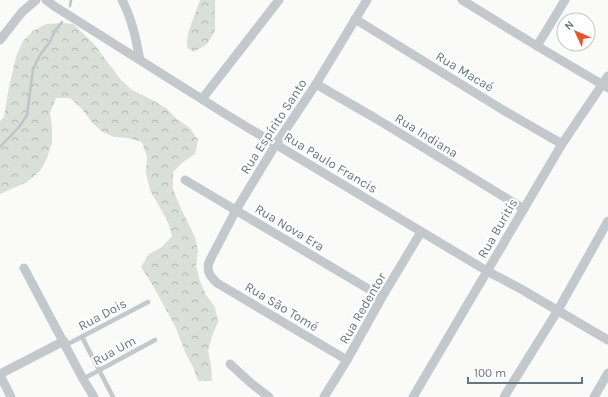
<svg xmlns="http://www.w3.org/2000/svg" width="608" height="397" font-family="Karla,sans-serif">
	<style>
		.forest { fill: url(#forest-crowns) }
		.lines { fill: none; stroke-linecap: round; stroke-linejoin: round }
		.stream { stroke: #bbc7cb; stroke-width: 2.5 }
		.service { stroke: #c3c8cc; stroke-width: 4.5 }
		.minor { stroke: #c3c8cc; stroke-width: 9 }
		.labels { text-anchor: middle; stroke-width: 4; stroke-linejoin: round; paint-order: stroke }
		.street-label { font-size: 13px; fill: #657683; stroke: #fff }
	</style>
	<defs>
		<pattern id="forest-crowns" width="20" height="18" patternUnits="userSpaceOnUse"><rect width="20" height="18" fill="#dadfd7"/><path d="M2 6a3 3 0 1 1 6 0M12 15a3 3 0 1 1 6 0" fill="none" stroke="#b4b9b4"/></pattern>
	</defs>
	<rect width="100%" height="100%" fill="#fafaf8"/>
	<g class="forest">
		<path d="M200,0H216L215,1V31L207,44L194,52L187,48L188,33Z"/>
		<path d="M61,23L73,24L94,44L121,80L132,90L154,101L166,108L177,119L190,128L198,140L195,154L183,162L173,172V189L181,209L195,237L198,251L196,266L200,281L206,295L215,307L218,322L212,336L208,351L211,365L212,381H198L193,367L186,354L175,326L152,284L141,267L149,254L162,247L172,236L168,222L150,190L146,173L147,157L142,142L128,138L114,137L101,131L91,121L82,109L70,98H56L50,113L52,127V143L47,158L40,171L27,182L0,194V121L4,117L9,87L16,57L23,41L33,31L46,24Z"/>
	</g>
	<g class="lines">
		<g class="stream">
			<path d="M70,6L71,0"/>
			<path d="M0,147L19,127L27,115L33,69L40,55L49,43L55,31L62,22"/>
		</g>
		<g class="service">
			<path d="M82,337L113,397"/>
			<path d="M66,345L148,302"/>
			<path d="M83,379L155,340"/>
		</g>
		<g class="minor">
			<path d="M46,0L54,6L227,115L487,271L521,289L608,340"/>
			<path d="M122,0C132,19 136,39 140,60"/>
			<path d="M462,0L537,46L608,88"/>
			<path d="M355,19L503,110L562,144"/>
			<path d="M0,40L22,12L36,0"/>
			<path d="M537,46L565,0"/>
			<path d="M316,84L375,118L524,209"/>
			<path d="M202,99L279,0"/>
			<path d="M185,180L382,297"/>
			<path d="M24,268L83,379L94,397"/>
			<path d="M347,360L217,283C211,277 206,272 209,262L236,210L276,144L316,84L367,0"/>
			<path d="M230,364L252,384L269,397"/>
			<path d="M0,374L64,341"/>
			<path d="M0,375L11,397"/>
			<path d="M324,397L347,360L382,297L421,232"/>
			<path d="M413,397L562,144L608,76"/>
			<path d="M504,397L558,310L608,221"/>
			<path d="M594,397L608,373"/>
		</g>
	</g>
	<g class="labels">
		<g class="street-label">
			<text transform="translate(465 71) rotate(31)" y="5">Rua Macaé</text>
			<text transform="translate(273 126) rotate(-57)" y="5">Rua Espírito Santo</text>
			<text transform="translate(427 135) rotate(32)" y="5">Rua Indiana</text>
			<text transform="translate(331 162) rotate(31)" y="5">Rua Paulo Francis</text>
			<text transform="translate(290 227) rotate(31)" y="5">Rua Nova Era</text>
			<text transform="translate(497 228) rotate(-60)" y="5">Rua Buritís</text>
			<text transform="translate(282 306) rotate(31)" y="5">Rua São Tomé</text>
			<text transform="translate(362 308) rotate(-60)" y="5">Rua Redentor</text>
			<text transform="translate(102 314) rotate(-28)" y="5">Rua Dois</text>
			<text transform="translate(114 350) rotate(-29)" y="5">Rua Um</text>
		</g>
	</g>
	<g transform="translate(576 32) rotate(314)"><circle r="19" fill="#ffffff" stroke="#c1c8cd"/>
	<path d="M0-3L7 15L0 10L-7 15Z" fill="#e4572e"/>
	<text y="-6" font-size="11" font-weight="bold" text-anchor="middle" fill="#657683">N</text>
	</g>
	<path d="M468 377v6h114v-6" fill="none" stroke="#657683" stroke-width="2"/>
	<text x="474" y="377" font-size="12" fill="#657683" stroke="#ffffff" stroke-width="3" paint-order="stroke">100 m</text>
</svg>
